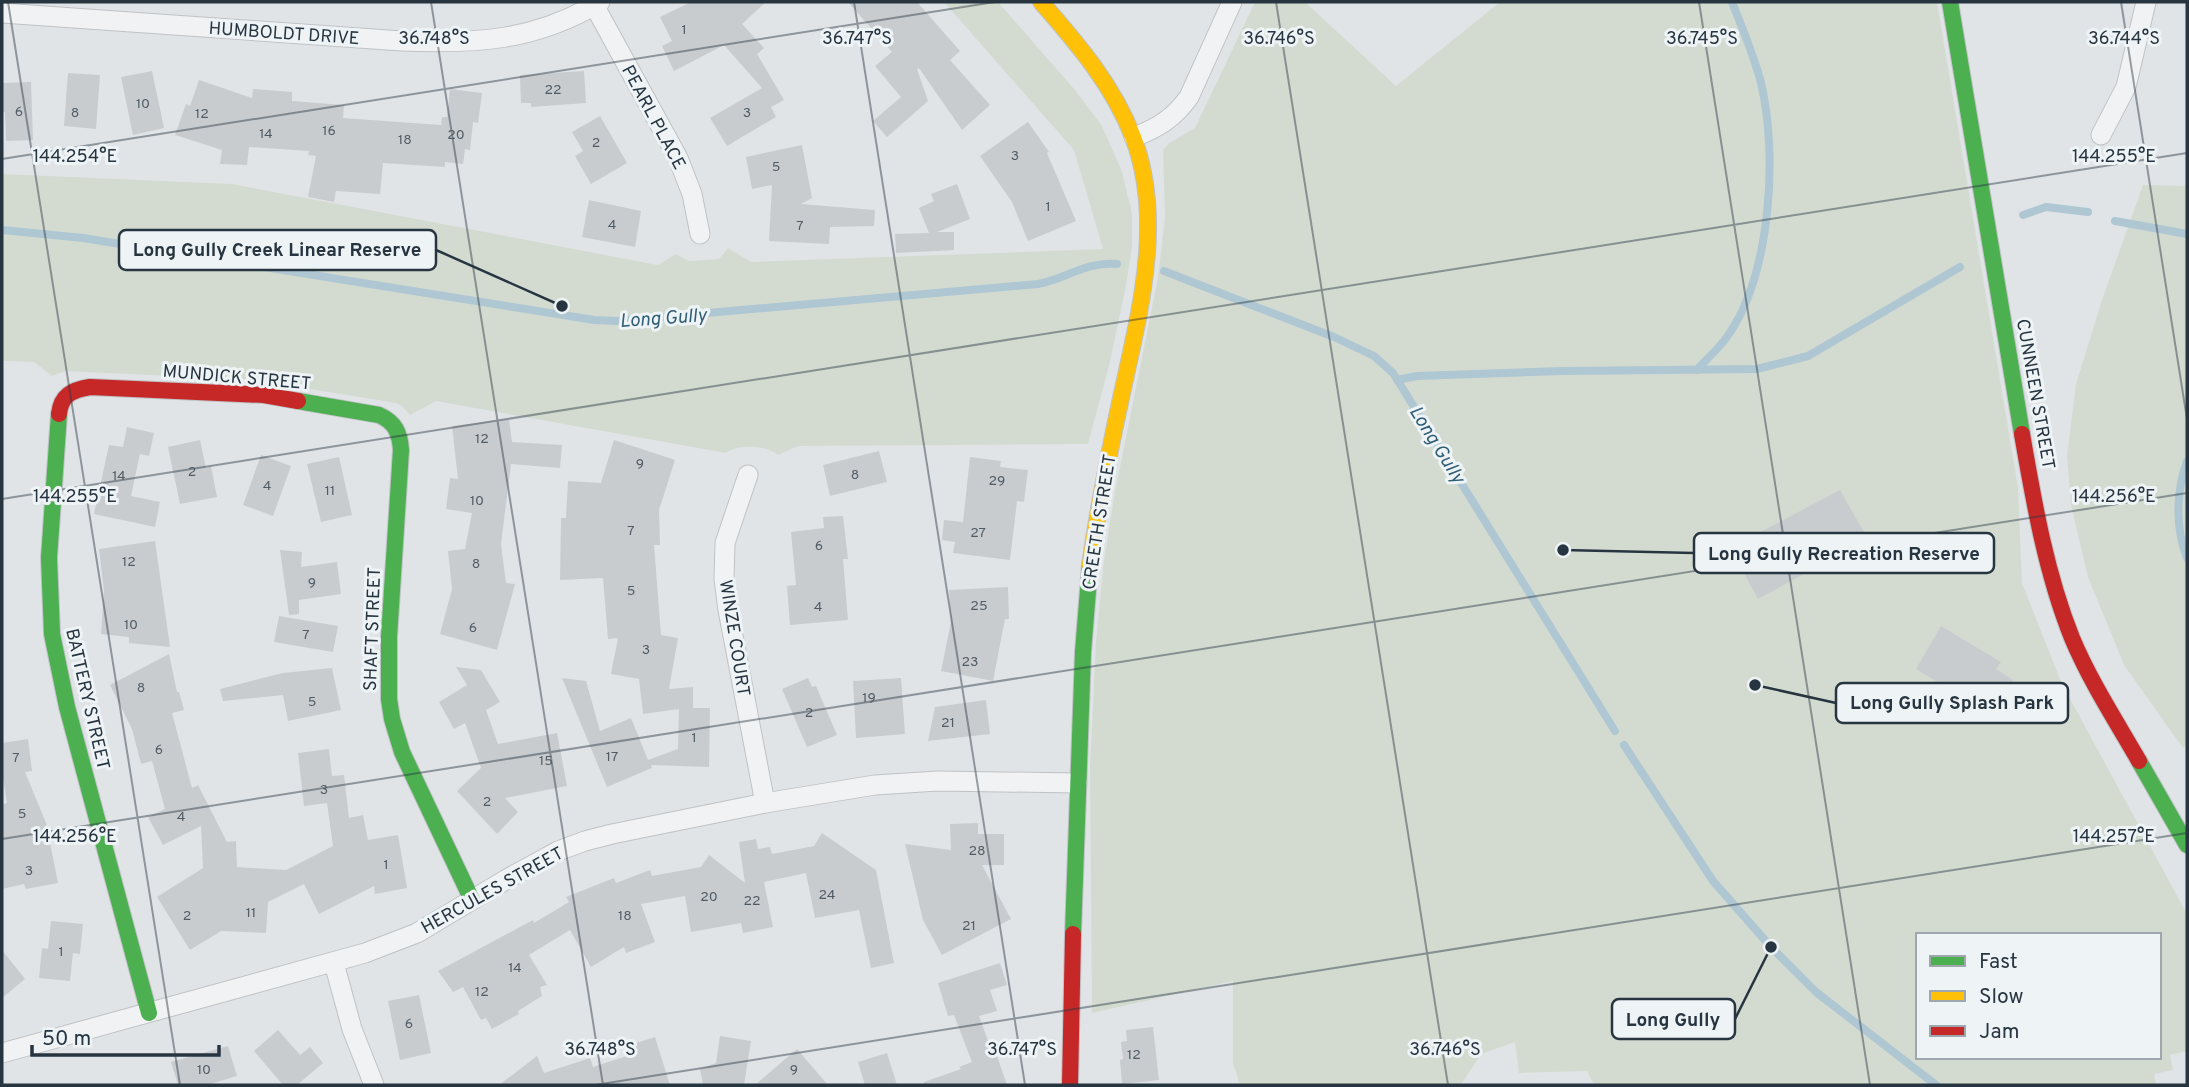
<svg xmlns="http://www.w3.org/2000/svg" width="2189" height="1087" font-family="Overpass,sans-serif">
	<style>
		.green { fill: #d3dbd1; fill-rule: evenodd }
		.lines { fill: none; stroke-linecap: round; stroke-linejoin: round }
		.stream { stroke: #aec7d3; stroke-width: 8 }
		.building { fill: #c9cccf }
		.street-casing { stroke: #bfc2c5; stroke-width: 21 }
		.fast-casing { stroke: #bfc2c5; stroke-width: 18 }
		.slow-casing { stroke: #bfc2c5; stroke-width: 18 }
		.jam-casing { stroke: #bfc2c5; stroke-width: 18 }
		.street { stroke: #f1f2f3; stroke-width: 19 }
		.fast { stroke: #4caf50; stroke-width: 16 }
		.slow { stroke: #ffc107; stroke-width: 16 }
		.jam { stroke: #c62828; stroke-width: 16 }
		.ticks { fill: none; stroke: #273541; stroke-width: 2; stroke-opacity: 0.45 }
		.labels { text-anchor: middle; stroke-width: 6; stroke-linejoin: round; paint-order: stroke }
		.number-label { font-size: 14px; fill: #505c65 }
		.street-label { font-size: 18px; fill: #273541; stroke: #eef3f6 }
		.water-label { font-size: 19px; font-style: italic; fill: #2f5d76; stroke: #eef3f6 }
		.ticks-label { font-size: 18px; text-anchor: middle; fill: #273541; stroke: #eef3f6; stroke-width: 6; stroke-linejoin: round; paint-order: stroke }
		.leader { fill: none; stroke: #273541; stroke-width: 2.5 }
		.callout-dot { fill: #273541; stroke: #eef3f6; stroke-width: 2.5 }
		.callout { fill: #eef3f6; stroke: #273541; stroke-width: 2.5 }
		.callout-label { font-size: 19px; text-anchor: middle; font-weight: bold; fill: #273541 }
	</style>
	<rect width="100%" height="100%" fill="#e1e4e7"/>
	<g class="green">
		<path d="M944,2H998L1075,90L1102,126L1121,169L1132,213V247L1126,286L1109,366L1088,444L798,446L778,455C768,445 736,444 726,453L436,401L410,415L402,406L396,403L255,380L65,371L52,376L34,362L2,361V174L232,184L658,265L676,254L689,261L719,259L728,248L751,262L1103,249L1074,150Z"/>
		<path d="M1255,2H1305L1396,86L1500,2H1937L2018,488L2022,583L2062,684L2187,914V1051L2170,1055L2173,1070L2154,1074L2156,1085H1594L1587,1071L1519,1073L1515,1042L1481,1054L1461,1085H1240L1233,1063V981L1092,1013L1090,766L1096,643L1103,568L1114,497L1158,277L1165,217L1163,150L1168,144L1195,128ZM1918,935H2159V1057H1918Z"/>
		<path d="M2143,185L2187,186V745L2183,748L2124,665L2088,577L2071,505L2067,456L2076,384L2102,300Z"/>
	</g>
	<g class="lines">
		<g class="stream">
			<path d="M2023,215L2046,207L2088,212"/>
			<path d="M2115,221L2187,234"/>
			<path d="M2,230L83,238L594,320L616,321L1038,284C1067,279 1085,261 1117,264"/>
			<path d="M1164,271L1334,337L1374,356L1393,373L1615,731"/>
			<path d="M1697,370C1707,358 1721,347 1729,334C1771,272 1778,154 1761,83C1754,55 1742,28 1732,2"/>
			<path d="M1397,380L1417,376L1562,371L1757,369L1808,356L1960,267"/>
			<path d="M2187,461C2176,492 2175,527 2187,558"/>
			<path d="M1624,745L1713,881L1771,947L1816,992L1936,1085"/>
		</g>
	</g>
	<g class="building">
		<path d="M691,2H766L742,24L764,48L757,54L784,100L771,107L776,117L727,146L710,118L762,88L724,45L674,71L662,46L672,41L660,17Z"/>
		<path d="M848,2H917L960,51L950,60L990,105L962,130L919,68L917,69L928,101L887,137L873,121L901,97L875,66L892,52Z"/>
		<path d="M152,71L164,128L133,135L121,77Z"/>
		<path d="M584,71L586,103L531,107V103H521L520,75Z"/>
		<path d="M68,73L100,75L96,129L64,126Z"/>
		<path d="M199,80L252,98L253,89L292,92V101L344,105L343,118L441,125L442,117H447L450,89L482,93L478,123L473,122L470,150L465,149L463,164L445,162V167L383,163L380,194L336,191L334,202L308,197L316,156L308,155L309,151L249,147L247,165L220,164L222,150L175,135L186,104L190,106Z"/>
		<path d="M31,82L33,140L6,141L5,112H2V83Z"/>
		<path d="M600,116L627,163L591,184L575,156L583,151L572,132Z"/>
		<path d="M1028,122L1049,152L1047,153L1076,221L1028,241L1012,202L980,156Z"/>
		<path d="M802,145L812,198L801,204L875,210L874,226L830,227L829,244L769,241L772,185L752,189L746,157Z"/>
		<path d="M957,184L970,219L937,232H954V250L896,253L895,234L929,233L919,208L934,201L931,194Z"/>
		<path d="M589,200L641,211L635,247L582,237Z"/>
		<path d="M509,419L512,442L562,445L560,468L511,464L501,544L506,583L515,584L497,650L440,634L452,589L448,551L465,549L472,513L446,509L450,478L458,479L452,426Z"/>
		<path d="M127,427L154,433L149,456L140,454L131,496L160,502L155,527L94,514L109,445L123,447Z"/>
		<path d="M200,440L206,468L211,466L217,497L180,504L168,447Z"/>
		<path d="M614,440L675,460L659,510L660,545H654L661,635L678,638L669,689L693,687V708H710L709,767L651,765L652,768L607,787L562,678L586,681L600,731L631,718L648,760L678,749L679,709L643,714L639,679L611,674L618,638L608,639L603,578L560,580L561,518H566L568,481L601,483Z"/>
		<path d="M879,451L887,482L830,496L823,465Z"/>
		<path d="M261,455L291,466L273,516L243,505Z"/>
		<path d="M339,457L352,515L321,522L307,464Z"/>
		<path d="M970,457L1001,461L1000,467L1028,470L1024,502L1017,501L1010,560L953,553L955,542L942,540L944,520L963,522Z"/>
		<path d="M1840,490L1868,539L1758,599L1730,548Z"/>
		<path d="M843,516L848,559H843L848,620L790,625L787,586L796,585L791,532L824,528L823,517Z"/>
		<path d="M155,541L170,647L129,643V637L101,634L104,591L99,549Z"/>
		<path d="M280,550L302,552L301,567L337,562L341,594L299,600V614L289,615Z"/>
		<path d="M1008,587L1009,619H1005L993,681L941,671L951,622L949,590Z"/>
		<path d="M279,616L338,626L333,652L274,642Z"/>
		<path d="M1941,626L2001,662L1996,669L2013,680L1992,715L1916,669Z"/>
		<path d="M169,654L177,692H179L184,710L172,713L192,788L198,785L227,842L236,841L237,867L286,870L333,846L327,803L304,806L298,753L329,749L332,776L344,775L349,818L363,815L368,840L398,835L407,888L375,894L374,886L319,914L304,884L268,902L266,933L221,931L190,950L157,897L203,868L201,826L163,845L148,817L165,809L152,761L141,764L132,729L110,685Z"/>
		<path d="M456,667L481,670L500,702L486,710L498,744L557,733L567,786L505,798L518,812L497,834L457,791L481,768L465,723L454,729L439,702L467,685Z"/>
		<path d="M332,668L341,710L288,721L283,695L223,701L220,689L283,673Z"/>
		<path d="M808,678L812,687L816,686L837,735L807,747L782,689Z"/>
		<path d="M901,678L905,734L856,738L853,681Z"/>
		<path d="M986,700L990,734L928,741L935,707Z"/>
		<path d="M28,739L32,771L25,772L46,823L58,883L26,889L24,884L2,889V805L7,803L2,771V743Z"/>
		<path d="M978,823V834H1004V865H982L1011,919L942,955L923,920L905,844L951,850L950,824Z"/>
		<path d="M822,833L876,870L894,963L871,968L859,910L815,918L806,873L764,882L773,927L743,933L741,923L691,932L685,896L641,904L655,942L626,953L624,947L591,967L570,930L529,955L547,985L540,987L542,996L518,1011L519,1014L492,1029L486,1018L481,1020L463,987L453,992L438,971L533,920L534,923L569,902L566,897L614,878L616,883L650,870L652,876L701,867L709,855L745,883L739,842L756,839L758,849L770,847L772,854L814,846Z"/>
		<path d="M51,921L83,924L80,954L73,953L70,981L39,978L42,948L48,949Z"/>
		<path d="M2,950L25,979L2,998Z"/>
		<path d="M1000,963L1007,985L990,990L997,1011L979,1016L994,1057L997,1056L1007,1085H924V1082L961,1069L959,1067L972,1062L954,1015L948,1016L938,983Z"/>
		<path d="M419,995L431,1053L400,1060L388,1001Z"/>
		<path d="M1153,1027L1159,1080L1122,1084L1120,1060L1123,1059L1121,1042L1127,1041L1126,1030Z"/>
		<path d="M278,1030L300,1055L310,1047L323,1063L297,1085H283L254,1051Z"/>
		<path d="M720,1036L751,1041L744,1085H703L700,1069L716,1063Z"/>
		<path d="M655,1037L670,1085H499L537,1056L544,1073L590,1058L593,1067L633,1054L630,1045Z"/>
		<path d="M228,1046L237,1076L207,1085H178L171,1062Z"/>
		<path d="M797,1049L828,1085H755Z"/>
		<path d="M887,1053L897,1085H865L858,1062Z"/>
	</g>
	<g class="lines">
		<g class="street-casing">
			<g id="street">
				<path d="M594,5L678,158L692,194L700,234"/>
				<path d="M2,13L402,41C476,44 535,41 600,2"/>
				<path d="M2101,135L2126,87L2146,2"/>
				<path d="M1134,137C1158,128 1174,118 1189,97L1232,2"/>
				<path d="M748,475L725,543L724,579L728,610L765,803"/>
				<path d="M334,963L352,1029L374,1085"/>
				<path d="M2,1053L365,953L417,933L507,879L558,851L585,841L612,834L765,803L875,785L938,781L1077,783"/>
			</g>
		</g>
		<g class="fast-casing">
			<g id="fast">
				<path d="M1950,2L2022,434"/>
				<path d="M298,401L379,415C395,422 400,433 401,450L389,637V699L392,719L402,752L472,900"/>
				<path d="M59,414L49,558L52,634L67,707L149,1013"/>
				<path d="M2139,761L2187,845"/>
				<path d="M1073,934L1083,652L1090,565"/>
			</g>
		</g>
		<g class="slow-casing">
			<path id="slow" d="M1041,2C1077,43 1113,85 1133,137C1165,221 1139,314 1121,398C1109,453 1098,509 1090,565"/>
		</g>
		<g class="jam-casing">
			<g id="jam">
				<path d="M59,414C61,395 72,390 90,387L264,395L298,401"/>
				<path d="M2022,434C2034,503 2046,573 2072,638C2090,681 2116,721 2139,761"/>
				<path d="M1070,1085L1073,934"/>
			</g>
		</g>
		<use href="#street" class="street"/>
		<use href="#fast" class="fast"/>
		<use href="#slow" class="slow"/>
		<use href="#jam" class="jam"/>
	</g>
	<path class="ticks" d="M8,2L180,1085M431,2L603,1085M854,2L1025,1085M1276,2L1448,1085M1699,2L1870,1085M2121,2L2187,419M2,159L995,2M2,499L2187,153M2,839L2187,493M595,1085L2187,833"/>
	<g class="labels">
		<g class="number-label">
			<text x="684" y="34">1</text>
			<text x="553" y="94">22</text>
			<text x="143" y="108">10</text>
			<text x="19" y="116">6</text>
			<text x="75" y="117">8</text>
			<text x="747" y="117">3</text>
			<text x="202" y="118">12</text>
			<text x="329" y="135">16</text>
			<text x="266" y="138">14</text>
			<text x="456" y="139">20</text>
			<text x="405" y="144">18</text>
			<text x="596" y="147">2</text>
			<text x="1015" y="160">3</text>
			<text x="776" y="171">5</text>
			<text x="1048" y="211">1</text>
			<text x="612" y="229">4</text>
			<text x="800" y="230">7</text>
			<text x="482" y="443">12</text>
			<text x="640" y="468">9</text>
			<text x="192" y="476">2</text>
			<text x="855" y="479">8</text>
			<text x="119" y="480">14</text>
			<text x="997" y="485">29</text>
			<text x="267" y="490">4</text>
			<text x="330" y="495">11</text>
			<text x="477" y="505">10</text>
			<text x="631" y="535">7</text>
			<text x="978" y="537">27</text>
			<text x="819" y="550">6</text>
			<text x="129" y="566">12</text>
			<text x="476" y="568">8</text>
			<text x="312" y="587">9</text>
			<text x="631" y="595">5</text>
			<text x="979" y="610">25</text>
			<text x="818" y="611">4</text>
			<text x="131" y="629">10</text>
			<text x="473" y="632">6</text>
			<text x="306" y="639">7</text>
			<text x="646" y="654">3</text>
			<text x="970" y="666">23</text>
			<text x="141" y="692">8</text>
			<text x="869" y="702">19</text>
			<text x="312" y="706">5</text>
			<text x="809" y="717">2</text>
			<text x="948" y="727">21</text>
			<text x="694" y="742">1</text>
			<text x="159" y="754">6</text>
			<text x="612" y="761">17</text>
			<text x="16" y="762">7</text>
			<text x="546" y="765">15</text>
			<text x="324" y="794">3</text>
			<text x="487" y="806">2</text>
			<text x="22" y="818">5</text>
			<text x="181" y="821">4</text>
			<text x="977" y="855">28</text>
			<text x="386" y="869">1</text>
			<text x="29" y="875">3</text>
			<text x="827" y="899">24</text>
			<text x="709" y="901">20</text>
			<text x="752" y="905">22</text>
			<text x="251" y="917">11</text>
			<text x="187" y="920">2</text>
			<text x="625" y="920">18</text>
			<text x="969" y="930">21</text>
			<text x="61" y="956">1</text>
			<text x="515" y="972">14</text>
			<text x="482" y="996">12</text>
			<text x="409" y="1028">6</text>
			<text x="1134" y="1059">12</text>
			<text x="204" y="1074">10</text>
			<text x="794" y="1074">9</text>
		</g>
		<g class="street-label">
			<text transform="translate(284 33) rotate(4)" y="6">HUMBOLDT DRIVE</text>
			<text transform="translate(654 117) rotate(62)" y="6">PEARL PLACE</text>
			<text transform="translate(237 377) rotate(5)" y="6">MUNDICK STREET</text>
			<text transform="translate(2036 394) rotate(80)" y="6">CUNNEEN STREET</text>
			<text transform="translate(1099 522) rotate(-81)" y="6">CREETH STREET</text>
			<text transform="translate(372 629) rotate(-88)" y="6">SHAFT STREET</text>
			<text transform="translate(735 638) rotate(81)" y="6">WINZE COURT</text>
			<text transform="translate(88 699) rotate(77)" y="6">BATTERY STREET</text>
			<text transform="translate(492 890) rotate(-29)" y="6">HERCULES STREET</text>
		</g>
		<g class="water-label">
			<text transform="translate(663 317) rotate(-4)" y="7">Long Gully</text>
			<text transform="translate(1438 444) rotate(58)" y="7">Long Gully</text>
		</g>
	</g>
	<g class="ticks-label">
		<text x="2124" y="44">36.744°S</text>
		<text x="434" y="44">36.748°S</text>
		<text x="857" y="44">36.747°S</text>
		<text x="1279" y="44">36.746°S</text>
		<text x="1702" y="44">36.745°S</text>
		<text x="2114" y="162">144.255°E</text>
		<text x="75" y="162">144.254°E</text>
		<text x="2114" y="502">144.256°E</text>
		<text x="75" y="502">144.255°E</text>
		<text x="2114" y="842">144.257°E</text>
		<text x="75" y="842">144.256°E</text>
		<text x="600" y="1055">36.748°S</text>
		<text x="1022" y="1055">36.747°S</text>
		<text x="1445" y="1055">36.746°S</text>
	</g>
	<path class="leader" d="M562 306L436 250M1563 550L1694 553M1755 685L1836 703M1771 947L1735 1019"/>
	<g class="callout-dot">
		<circle cx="562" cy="306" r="7"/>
		<circle cx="1563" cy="550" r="7"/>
		<circle cx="1755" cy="685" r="7"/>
		<circle cx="1771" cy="947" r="7"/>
	</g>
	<g class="callout">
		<rect x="119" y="230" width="317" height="40" rx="7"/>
		<rect x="1694" y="533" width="300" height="40" rx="7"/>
		<rect x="1836" y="683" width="232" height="40" rx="7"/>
		<rect x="1612" y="999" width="123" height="40" rx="7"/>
	</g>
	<g class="callout-label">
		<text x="277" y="256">Long Gully Creek Linear Reserve</text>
		<text x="1844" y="560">Long Gully Recreation Reserve</text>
		<text x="1952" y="709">Long Gully Splash Park</text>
		<text x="1673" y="1026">Long Gully</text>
	</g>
	<rect width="2189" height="1087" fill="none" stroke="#273541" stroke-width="7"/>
	<rect x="1916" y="933" width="245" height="126" fill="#eef3f6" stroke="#9ea7ae" stroke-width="2"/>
	<rect x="1930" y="956" width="35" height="10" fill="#4caf50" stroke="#9ea7ae" stroke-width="2"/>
	<text x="1979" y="968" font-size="21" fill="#273541">Fast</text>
	<rect x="1930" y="991" width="35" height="10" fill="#ffc107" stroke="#9ea7ae" stroke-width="2"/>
	<text x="1979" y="1003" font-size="21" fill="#273541">Slow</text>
	<rect x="1930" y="1026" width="35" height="10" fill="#c62828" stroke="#9ea7ae" stroke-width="2"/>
	<text x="1979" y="1038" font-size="21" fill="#273541">Jam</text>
	<path d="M32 1045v10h187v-10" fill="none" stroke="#273541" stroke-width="3.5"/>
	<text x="42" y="1045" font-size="21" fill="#273541" stroke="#eef3f6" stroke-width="5" paint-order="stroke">50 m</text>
</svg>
